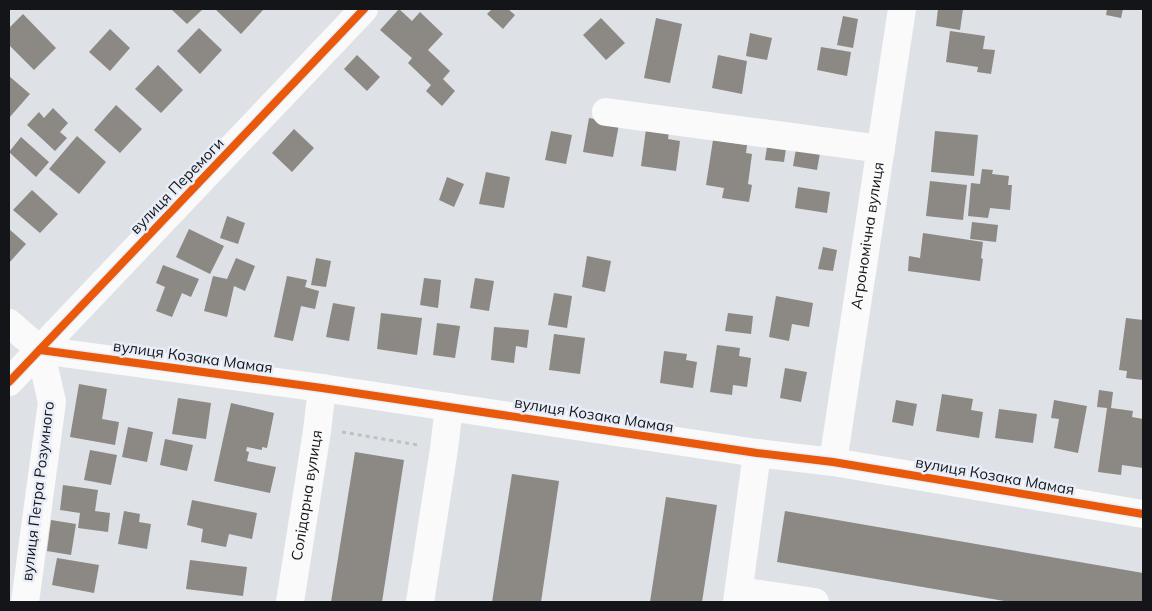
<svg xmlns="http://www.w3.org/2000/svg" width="1152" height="611" font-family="Mulish,sans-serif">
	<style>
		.building { fill: #8c8883 }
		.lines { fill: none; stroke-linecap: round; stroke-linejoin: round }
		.path { stroke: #c0c0c2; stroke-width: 3; stroke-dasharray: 4 4; stroke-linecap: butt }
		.minor { stroke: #fafafb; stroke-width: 28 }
		.cycleway-casing { stroke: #e8edf7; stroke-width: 11 }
		.cycleway { stroke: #e8590c; stroke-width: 8 }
		.labels { text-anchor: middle; stroke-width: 5; stroke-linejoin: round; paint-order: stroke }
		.street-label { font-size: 15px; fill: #131519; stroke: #e8edf7 }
	</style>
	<rect width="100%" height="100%" fill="#dee1e6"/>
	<g class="building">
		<path d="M171,9H203L187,24Z"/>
		<path d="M215,9H262L263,10L241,34Z"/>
		<path d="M399,9L412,21L420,12L443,34L428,50L450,71L443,79L455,91L442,106L426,91L431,85L408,63L412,58L380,30Z"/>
		<path d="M492,9H508L515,15L503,29L487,14Z"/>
		<path d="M938,9H963L960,30L936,26Z"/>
		<path d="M1107,9H1123L1121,18L1106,15Z"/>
		<path d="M23,14L56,48L34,70L9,45V28Z"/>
		<path d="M843,16L858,19L853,48L837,45Z"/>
		<path d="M601,18L625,43L606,60L583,35Z"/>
		<path d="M656,18L682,24L670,83L644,78Z"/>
		<path d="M199,28L222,50L200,74L177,51Z"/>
		<path d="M110,29L130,48L110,71L89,52Z"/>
		<path d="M950,31L985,36L983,49L995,50L991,74L977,72L978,67L946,62Z"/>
		<path d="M750,33L772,38L767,60L746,56Z"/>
		<path d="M821,47L851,52L847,76L817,70Z"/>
		<path d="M357,55L380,77L367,91L344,69Z"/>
		<path d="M718,55L747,61L742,94L712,88Z"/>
		<path d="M158,65L183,90L161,113L135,89Z"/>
		<path d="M9,76L30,94L9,118Z"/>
		<path d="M116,105L142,129L120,153L94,130Z"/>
		<path d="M53,108L68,123L60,132L67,138L55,151L27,125L39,112L44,118Z"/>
		<path d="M589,118L619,124L613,157L583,152Z"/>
		<path d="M294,129L314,148L292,172L272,153Z"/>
		<path d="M646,129L669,132L668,139L680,141L676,171L641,166Z"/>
		<path d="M551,131L572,135L566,164L545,160Z"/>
		<path d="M935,131L978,135L974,176L931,172Z"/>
		<path d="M77,136L106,162L79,194L49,169Z"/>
		<path d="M21,137L49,162L36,177L9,152Z"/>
		<path d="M713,140L747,145L746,153L752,154L748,184L752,185L749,202L722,198L724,188L706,185Z"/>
		<path d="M768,140L787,142L784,162L765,160Z"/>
		<path d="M796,149L820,153L817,170L793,166Z"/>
		<path d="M982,169L993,170L992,174L1009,176L1008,185H1012L1010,210L990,208L988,218L968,216L971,183L980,184Z"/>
		<path d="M486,172L510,177L504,208L479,204Z"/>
		<path d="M447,177L464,184L454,207L439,200Z"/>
		<path d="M930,181L967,185L963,220L926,216Z"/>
		<path d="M798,187L830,192L827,213L795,208Z"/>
		<path d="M32,190L58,214L40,233L13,210Z"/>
		<path d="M227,216L245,223L238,244L220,238Z"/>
		<path d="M972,222L998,225L996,242L970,239Z"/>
		<path d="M9,229L26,244L9,263Z"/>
		<path d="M189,229L224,246L210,274L176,257Z"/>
		<path d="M923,233L983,242L981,258L983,259L980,281L908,271L909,256L920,258Z"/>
		<path d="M823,247L837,250L833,271L818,269Z"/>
		<path d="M587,256L611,261L605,292L582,287Z"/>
		<path d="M236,258L255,266L245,291L234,286L227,317L204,311L213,276L227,279Z"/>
		<path d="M316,258L331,261L326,287L311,285Z"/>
		<path d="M163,265L199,279L191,297L182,293L172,317L156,311L165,287L156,283Z"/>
		<path d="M287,276L307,280L305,287L319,291L315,309L301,306L293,341L274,337Z"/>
		<path d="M424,278L441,280L438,308L420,305Z"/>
		<path d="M475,278L494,281L489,311L470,308Z"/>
		<path d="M554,293L572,296L567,328L548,325Z"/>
		<path d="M776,296L813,303L809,327L792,324L789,341L769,337Z"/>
		<path d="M333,303L355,307L349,341L326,337Z"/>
		<path d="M381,313L422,318L417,355L377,349Z"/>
		<path d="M728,313L753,316L751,334L725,331Z"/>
		<path d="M1126,318L1143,320V380L1126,378L1127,371L1119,370Z"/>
		<path d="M437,323L460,326L455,358L433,355Z"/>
		<path d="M494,327L529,330L527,348L516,346L514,363L491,360Z"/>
		<path d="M554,334L585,338L580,374L549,370Z"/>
		<path d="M717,345L740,348L739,356L751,358L747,387L733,385L732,395L710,392Z"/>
		<path d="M664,351L687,354L686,360L697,362L693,388L660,383Z"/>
		<path d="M785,368L807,372L801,402L780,398Z"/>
		<path d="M79,384L107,389L102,419L119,422L115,445L70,437Z"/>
		<path d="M1099,390L1113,392L1111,408L1133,411L1132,417L1143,419V468L1122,465L1121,475L1098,472L1107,408L1097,407Z"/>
		<path d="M942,394L973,399L971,410L983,412L979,438L936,431Z"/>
		<path d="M178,398L211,403L206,439L172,434Z"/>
		<path d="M896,400L917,404L913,426L892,422Z"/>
		<path d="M1054,400L1087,406L1078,453L1054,448L1059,419L1051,418Z"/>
		<path d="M231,403L274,413L267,448L262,447V450L247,447L246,451L249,452L247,461L276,467L270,493L214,481Z"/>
		<path d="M999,409L1037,414L1033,443L995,438Z"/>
		<path d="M128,427L153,432L147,462L122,457Z"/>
		<path d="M165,439L193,445L187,471L160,465Z"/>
		<path d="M90,450L117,455L111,485L84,480Z"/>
		<path d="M355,452L404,460L382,602H331Z"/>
		<path d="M512,474L559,481L541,602H492Z"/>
		<path d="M63,485L98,490L95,511L110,513L108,532L78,528L80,513L60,510Z"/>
		<path d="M666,497L717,505L702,602H650Z"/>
		<path d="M192,500L257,513L252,539L229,534L226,547L201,542L203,529L187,525Z"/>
		<path d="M124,511L140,514L139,522L151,524L147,549L118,544Z"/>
		<path d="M785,511L1143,573V602H1010L777,562Z"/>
		<path d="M51,520L76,524L71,555L47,551Z"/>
		<path d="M57,558L99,565L94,593L52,585Z"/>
		<path d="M190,560L247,567L243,596L186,589Z"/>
	</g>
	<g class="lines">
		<path class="path" d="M342,432L418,445"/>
		<g class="minor">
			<path d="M606,112L881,149"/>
			<path d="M9,323L40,350"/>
			<path d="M40,350L322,388L757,453L833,462L1143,514"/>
			<path d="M9,382L364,9"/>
			<path id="s1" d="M833,462L902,9"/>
			<path d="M739,591L815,602"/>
			<path d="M25,602L52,402L40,350"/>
			<path id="s2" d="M290,602L317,431L322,388"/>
			<path d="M420,602L444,449L449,407"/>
			<path d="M737,602L757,453"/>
		</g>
		<g class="cycleway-casing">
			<g id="cycleway">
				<path d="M40,350L322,388L757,453L833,462L1143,514"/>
				<path d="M9,382L364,9"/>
			</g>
		</g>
		<use href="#cycleway" class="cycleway"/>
	</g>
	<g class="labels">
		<g class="street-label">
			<text transform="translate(177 186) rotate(-46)" y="5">вулиця Перемоги</text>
			<text dy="5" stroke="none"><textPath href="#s1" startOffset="229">Агрономічна вулиця</textPath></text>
			<text transform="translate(193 357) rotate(8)" y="5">вулиця Козака Мамая</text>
			<text transform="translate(594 415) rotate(9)" y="5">вулиця Козака Мамая</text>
			<text transform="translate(995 476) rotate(10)" y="5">вулиця Козака Мамая</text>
			<text transform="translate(38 491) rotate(-83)" y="5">вулиця Петра Розумного</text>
			<text dy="5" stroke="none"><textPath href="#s2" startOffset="108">Солідарна вулиця</textPath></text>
		</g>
	</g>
	<rect width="1152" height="611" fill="none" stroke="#131519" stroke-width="20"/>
</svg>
